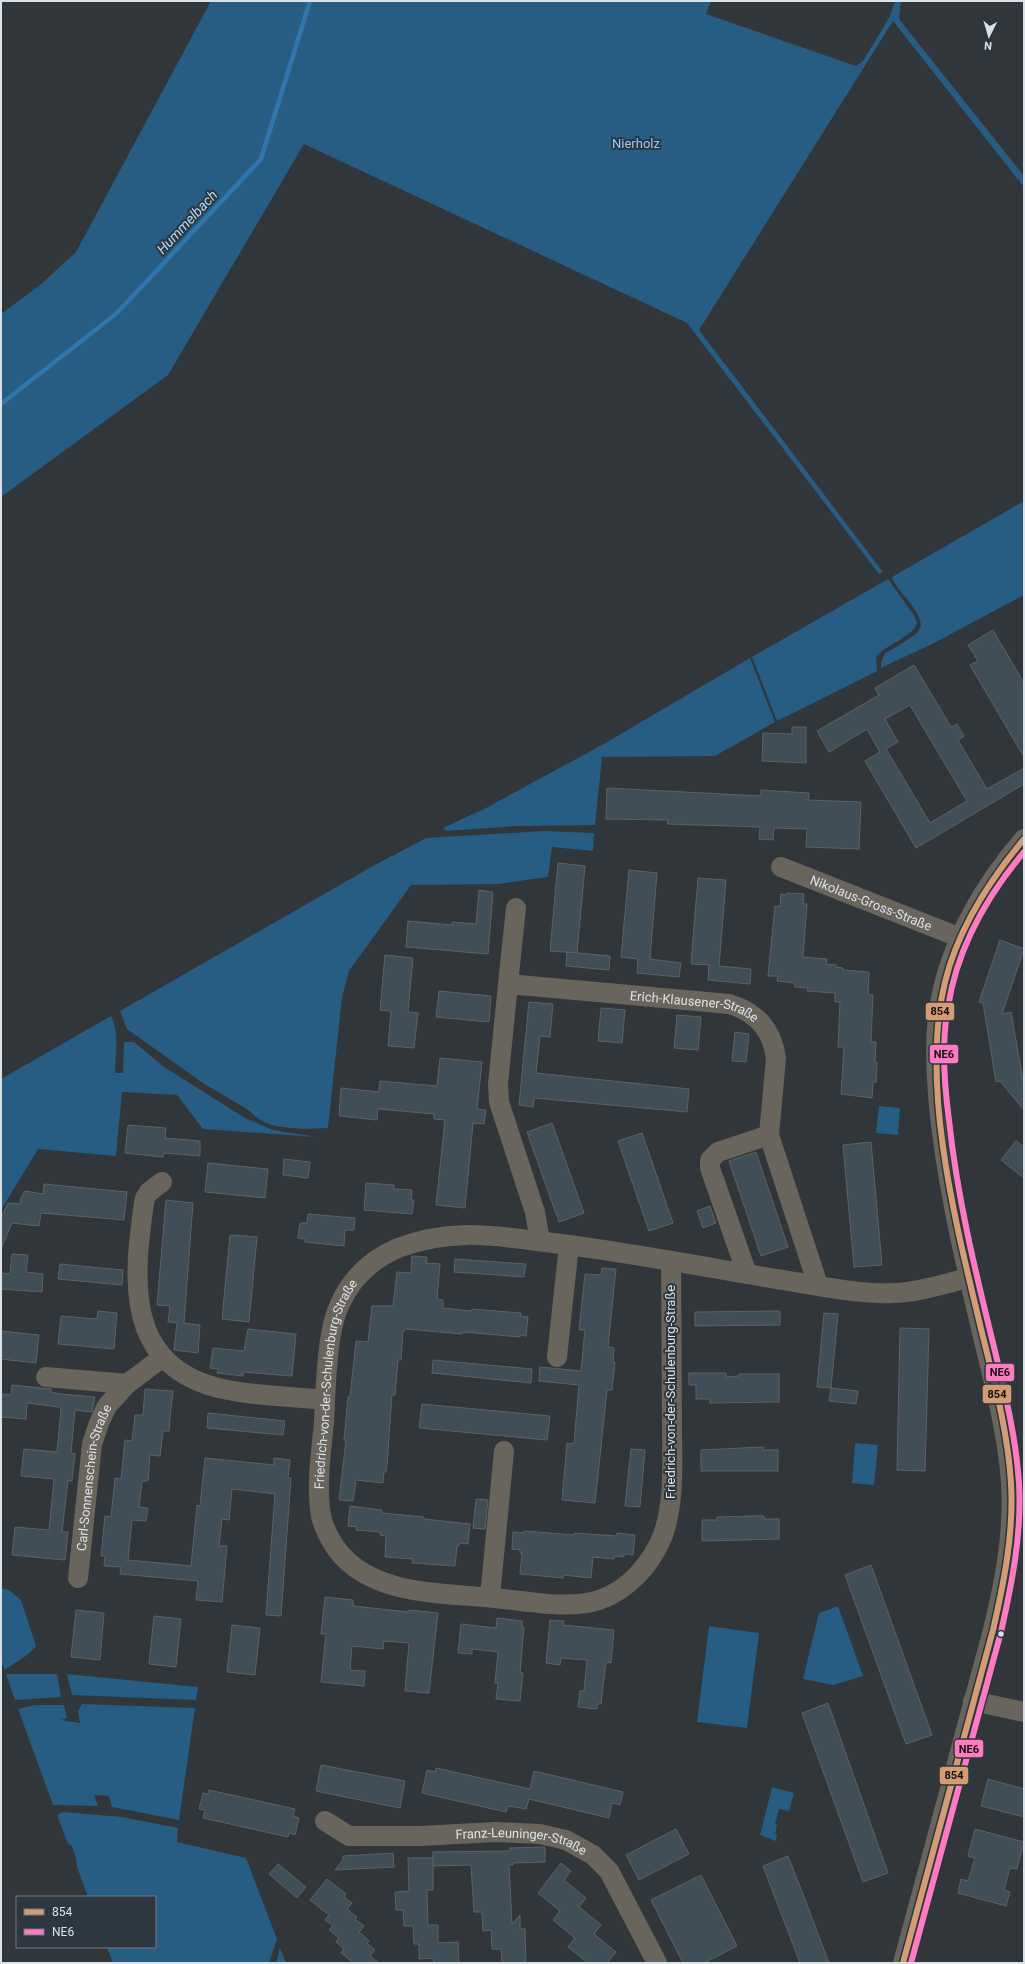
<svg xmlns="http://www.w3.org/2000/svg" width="1025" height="1964" font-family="Roboto,sans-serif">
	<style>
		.green { fill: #275c83 }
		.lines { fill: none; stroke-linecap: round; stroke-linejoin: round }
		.stream { stroke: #3076aa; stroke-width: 4.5 }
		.building { fill: #404e58; stroke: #5e6266; fill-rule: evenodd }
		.minor { stroke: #69655c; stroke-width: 20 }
		.bus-1-casing { stroke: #2d373f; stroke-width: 9 }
		.bus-2-casing { stroke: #2d373f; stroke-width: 9 }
		.bus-1 { stroke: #d39c74; stroke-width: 6 }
		.bus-2 { stroke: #fe7ac1; stroke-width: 6 }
		.bus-dot { fill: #dbe2e7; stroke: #2d373f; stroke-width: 1.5 }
		.labels { text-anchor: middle; stroke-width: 4; stroke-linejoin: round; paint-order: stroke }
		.park-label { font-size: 13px; fill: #93caf9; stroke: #2d373f }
		.street-label { font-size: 13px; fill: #dbe2e7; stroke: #2d373f }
		.water-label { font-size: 14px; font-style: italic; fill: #b4d8f8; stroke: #2d373f }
		.line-badge { stroke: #2d373f; stroke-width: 1.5 }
		.pale-badge-label { font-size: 11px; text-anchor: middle; font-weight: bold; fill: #111 }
	</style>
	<rect width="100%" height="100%" fill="#31363b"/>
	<g class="green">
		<path d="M211,1H711L706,14L856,66L863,61L890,16L895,1H901L899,19L1024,176V187L893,21L699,330L883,572L879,574L687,323L304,144L168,375L1,497V314L40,285L76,252Z"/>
		<path d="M1024,501V595L934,643L881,668V663L885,653L900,645L917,633L921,626C920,607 898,594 892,577Z"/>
		<path d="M888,579L915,617L917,623C913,637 886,644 876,657L877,671L777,721L752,657Z"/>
		<path d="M750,658L775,722L715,756L602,757L595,825L516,826L447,831L443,828L486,808L602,745Z"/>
		<path d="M544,831L594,833L593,851L552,847L548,877L498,884L411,885L349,971L342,997L328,1128C304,1129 266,1132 250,1111L203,1083L127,1029L120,1011L373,866L426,838Z"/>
		<path d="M111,1016C120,1035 115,1053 115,1073H123L124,1042H134L164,1067L245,1118L273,1130L316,1137L203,1129L177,1095L122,1092L116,1156L38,1149L1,1210V1079Z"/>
		<path d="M879,1106L900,1108L898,1135L876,1133Z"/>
		<path d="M855,1443L878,1445L874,1485L852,1483Z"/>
		<path d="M1,1588L9,1590L21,1600L36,1646C29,1656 15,1662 5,1670L1,1660Z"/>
		<path d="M838,1606L863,1676L833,1685L803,1679L819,1613Z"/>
		<path d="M709,1626L759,1633L747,1728L697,1722Z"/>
		<path d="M6,1674H57L61,1697L15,1700Z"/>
		<path d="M67,1674L198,1687L196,1700L72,1695Z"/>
		<path d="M82,1704L195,1708L179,1820L112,1807L109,1796L94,1795L98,1806L53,1805L18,1709L35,1705H64L67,1718L61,1720L80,1723L78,1711Z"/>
		<path d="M772,1787L794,1793L789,1811L779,1809L775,1824L777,1825L775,1834L777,1835L776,1841L760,1835Z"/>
		<path d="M63,1812L122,1817L178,1828L177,1842L246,1858L277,1939L269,1963H113L107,1947H155V1897H88L77,1867L76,1858L72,1846L68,1844L57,1815Z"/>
		<path d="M280,1948L286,1963H276Z"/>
	</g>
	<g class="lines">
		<path class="stream" d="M1,404L117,313L261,159L310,1"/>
	</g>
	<g class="building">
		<path d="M993,630L1024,683V757L970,665L978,661L968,645Z"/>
		<path d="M914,665L951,727L957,724L964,736L958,740L987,789L1024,768V784L916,848L865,761L880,752L867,729L829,752L817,731L879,695L875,688ZM910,705L967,801L930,823L886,749L898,742L885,719Z"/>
		<path d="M792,727H806V763L762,761L763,733L792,734Z"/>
		<path d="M607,788L761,796V790L775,791L809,793L808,800L861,802L859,849L806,847L807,829L774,828L773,840L759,839L760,827L667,824L668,820L606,819Z"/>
		<path d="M558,863L585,866L577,953L550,951Z"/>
		<path d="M629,870L657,873L650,959L681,963L679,977L637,973L638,959L621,957Z"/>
		<path d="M698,878L726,880L719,966L751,969L750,984L708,980L709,965L691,964Z"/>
		<path d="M479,890L493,892L488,954L406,947L408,921L452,925V922L476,924Z"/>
		<path d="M787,893L804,894L803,904H807L803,957L827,959L826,964L836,965V967L843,968V970L869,972L868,995H873L871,1042H876L875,1062H877L876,1082H873L872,1098L841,1094L844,1047H838L840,1002H835V993L807,991L808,988L795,987V983L777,981L778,976H768L775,906L780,907L781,894L787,895Z"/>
		<path d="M1000,940L1024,949L1002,1014L1011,1012L1024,1086V1110L1000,1081L996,1082L983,1003L979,1002Z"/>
		<path d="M567,952L610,956L609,970L566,966Z"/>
		<path d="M385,955L413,958L408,1012L418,1013L414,1048L388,1046L391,1011L380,1010Z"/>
		<path d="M439,991L491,996L489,1022L436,1017Z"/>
		<path d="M529,1002L553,1004L550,1037L540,1036L536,1073L689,1089L687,1112L534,1098L533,1107L519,1105Z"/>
		<path d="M601,1008L625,1010L622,1043L598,1041Z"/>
		<path d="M677,1015L701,1017L698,1050L674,1048Z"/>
		<path d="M735,1032L749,1034L746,1062L732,1061Z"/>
		<path d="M440,1058L482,1062L477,1109L486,1110L484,1124L473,1123L465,1208L436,1205L445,1120L434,1119V1114L378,1109L377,1120L339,1116L341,1088L379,1092L380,1081L437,1086Z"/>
		<path d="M552,1123L584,1213L559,1222L527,1132Z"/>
		<path d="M128,1125L166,1128L165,1138L200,1141V1156L164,1153L163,1157L125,1153Z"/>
		<path d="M642,1133L673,1223L649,1231L618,1141Z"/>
		<path d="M1016,1141L1024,1147V1178L1001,1160Z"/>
		<path d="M871,1142L882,1265L854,1267L843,1145Z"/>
		<path d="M756,1152L788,1247L761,1256L729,1161Z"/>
		<path d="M284,1159L310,1162L308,1178L283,1175Z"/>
		<path d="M208,1163L268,1169L265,1198L205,1192Z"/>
		<path d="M366,1183L394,1185V1189L412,1190L411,1200H414L412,1214L364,1210Z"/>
		<path d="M44,1184L127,1192L124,1220L41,1213L39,1226L12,1223L1,1249V1218L8,1203L20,1204L21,1198L25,1191L43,1194Z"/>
		<path d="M166,1200L193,1203L184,1323L200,1325L198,1353L174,1350L177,1323L168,1322L170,1306L157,1305Z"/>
		<path d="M710,1206L716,1223L703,1228L697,1211Z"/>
		<path d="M308,1214L355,1218L354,1230H345L344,1246L305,1242V1239L298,1238L300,1223H307Z"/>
		<path d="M230,1235L257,1237L249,1322L222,1319Z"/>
		<path d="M12,1254L28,1255L26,1272L43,1274L42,1292L1,1289V1273L10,1274Z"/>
		<path d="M412,1256L427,1257L426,1263L440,1264L437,1299L443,1300V1308L471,1311L472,1309L521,1313L520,1316L528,1317L526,1336L520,1335V1337L463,1332L462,1334L406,1329L403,1331L401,1360H398L395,1395H392L387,1465L386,1472H384L383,1483L356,1480L353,1501L339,1500L346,1440H344L348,1397H350L356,1341L368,1342L372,1306H393L397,1272L411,1273Z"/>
		<path d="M455,1259L526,1264L524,1277L454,1272Z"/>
		<path d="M60,1264L123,1270L122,1285L58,1279Z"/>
		<path d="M602,1268L616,1269L608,1347L614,1348L613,1362H615L612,1390H607L595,1503L562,1500L567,1443L574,1444L579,1385L539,1381L540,1367L581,1371L585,1330H579L585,1274L601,1275Z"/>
		<path d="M98,1311L117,1313L114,1349L58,1344L61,1316L97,1319Z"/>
		<path d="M780,1311V1325L695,1326V1312Z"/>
		<path d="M824,1313L838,1314L831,1388L817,1387Z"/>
		<path d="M900,1328L929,1329L925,1471L897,1470Z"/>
		<path d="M248,1329L296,1334L292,1376L243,1372V1376L217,1373L218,1369L210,1368L213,1348L244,1351Z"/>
		<path d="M1,1331L39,1335L36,1363L1,1359Z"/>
		<path d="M433,1360L532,1369L531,1383L432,1373Z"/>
		<path d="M689,1373H726V1377L739,1376V1374H779V1402L710,1403V1399H696V1385H689Z"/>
		<path d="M12,1385L51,1389V1392L60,1394L95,1397L92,1412L75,1410L71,1453L75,1454L72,1481L68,1480L62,1532H68L65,1560L12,1555L15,1527L49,1530L54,1479L21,1476L24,1449L57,1452L61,1409L59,1407L27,1403L26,1419L1,1417V1394L11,1395Z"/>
		<path d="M831,1388L858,1391L856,1404L829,1401Z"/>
		<path d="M145,1389L173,1391L170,1418L169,1431H163L160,1456L150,1455L148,1481H142L139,1507L148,1508L146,1521L132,1520L128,1560L191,1566L197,1505L200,1506L205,1458L274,1465V1458L290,1460L288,1478H291L281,1616L266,1615L275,1494L232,1489L229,1520L222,1519L219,1546H227L222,1602L196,1600L198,1581L120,1574L121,1567L104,1566L105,1556H101L105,1516L111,1517L115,1478L121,1479L125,1440L132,1441L135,1415H143Z"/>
		<path d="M422,1404L550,1416L547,1440L419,1428Z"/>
		<path d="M208,1413L285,1421L283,1435L207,1428Z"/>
		<path d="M763,1447V1450H778V1471H701V1450Z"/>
		<path d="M631,1449L645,1450L640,1507L625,1506Z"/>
		<path d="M476,1499L488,1500L485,1529L473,1528Z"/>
		<path d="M350,1506L382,1510V1513L424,1517V1519L470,1524L468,1544L459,1543V1546H457L455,1566L412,1563L413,1559L385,1557L386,1536L380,1535V1532L356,1530L357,1527L348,1526Z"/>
		<path d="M754,1516H764V1519H779V1539L702,1541V1520H717V1517Z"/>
		<path d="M524,1531L574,1535V1533L616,1536L617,1533L635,1535L633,1555L624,1554V1557L615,1556L614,1559L593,1557L591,1578L563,1575V1578L520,1574L522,1553H520V1550L512,1549L513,1532L524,1533Z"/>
		<path d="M871,1565L932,1735L906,1744L845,1575Z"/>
		<path d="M325,1597L353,1600V1606L409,1612V1610L438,1613L429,1693L405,1691L409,1643L384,1641L383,1649L352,1646L350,1670L365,1671L364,1686L321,1682L326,1634H321Z"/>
		<path d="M76,1610L104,1613L100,1660L71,1657Z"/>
		<path d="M154,1616L181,1619L176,1667L149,1664Z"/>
		<path d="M497,1618L522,1621V1627H524L520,1672L523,1673L520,1701L496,1699L498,1683H495L498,1652L472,1649V1654L458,1653L461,1624L496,1628Z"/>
		<path d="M550,1620L564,1621L563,1625L614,1630L611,1663L606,1662L601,1704H597V1709L578,1707L580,1691H584L587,1660L561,1658L560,1665L546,1663Z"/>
		<path d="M232,1625L260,1628L255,1675L227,1672Z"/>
		<path d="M828,1703L888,1873L863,1882L802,1713Z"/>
		<path d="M321,1765L405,1781L400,1808L316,1791Z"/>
		<path d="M436,1768L530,1789L534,1771L623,1792L620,1805L612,1803L609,1818L529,1799L526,1809L508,1806L506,1812L422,1793L427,1770L435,1772Z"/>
		<path d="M988,1779L1024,1789V1817L981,1806Z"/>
		<path d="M209,1790L295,1809L293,1816L299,1818L295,1835L289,1833L288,1837L203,1818L205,1810L199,1809L203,1793L208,1794Z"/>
		<path d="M676,1829L689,1854L639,1880L626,1855Z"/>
		<path d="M975,1829L1024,1842L1017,1869L1010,1868L1004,1890L1010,1892L1006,1906L958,1893L961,1879L968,1881L975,1858L968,1856Z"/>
		<path d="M545,1847V1862L513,1863V1865H509L512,1924L520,1915V1929H525L526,1963H502L501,1949H492L491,1930L483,1931L482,1912H474L471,1865L433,1866V1852L510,1851V1848Z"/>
		<path d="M393,1853L394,1867L335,1870L343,1860V1856Z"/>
		<path d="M788,1856L806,1902L829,1963H800L763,1866Z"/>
		<path d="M408,1858H433V1890H427L428,1925H438V1943L458,1942L459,1963H434L433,1958L419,1959V1944H414L413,1926H404L403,1910H396L395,1892L409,1891Z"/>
		<path d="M561,1863L571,1871L564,1880L586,1898L579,1907L601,1925L594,1934L616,1952L607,1963H588L568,1947L575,1938L553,1920L560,1911L538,1893Z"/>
		<path d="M278,1864L306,1887L297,1898L269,1874Z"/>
		<path d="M701,1875L737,1946L704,1963H683L651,1900Z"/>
		<path d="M327,1879L346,1894L344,1897L352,1903L347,1909L357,1917L355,1919L364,1926L359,1932L369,1941L367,1943L375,1950L370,1956L379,1963H354L341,1953L344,1949L336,1942L339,1938L329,1930L333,1926L325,1920L329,1915L310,1900Z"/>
	</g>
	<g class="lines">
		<g class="minor">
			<path id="s1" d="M781,867L961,938"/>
			<path d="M508,984L516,908"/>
			<path d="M162,1182L149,1192L145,1198C142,1213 141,1228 139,1243C133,1305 141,1363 208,1385C242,1396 289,1396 325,1400"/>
			<path id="s2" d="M540,1241L535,1212L499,1102L498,1084L508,984L729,1004C756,1012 772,1029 776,1058L769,1135L818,1285"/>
			<path id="s3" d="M671,1262C671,1317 672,1371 672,1426C672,1462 675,1500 663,1535C652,1563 629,1590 599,1600C566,1611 518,1599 483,1597C434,1593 371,1593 338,1551C330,1540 324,1529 321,1516C316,1486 321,1453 324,1422C326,1390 326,1335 339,1306C351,1278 370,1260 398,1248C450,1228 492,1235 545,1242C622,1251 699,1266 776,1279C811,1284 858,1295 893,1293C918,1293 945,1283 969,1278"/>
			<path d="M747,1274L710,1168V1160L718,1152L769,1135"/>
			<path d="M557,1357L569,1245"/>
			<path d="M46,1377L127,1384"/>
			<path id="s4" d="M78,1578L92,1444L99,1423L107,1406L127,1384L163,1357"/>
			<path d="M490,1597L504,1451"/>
			<path d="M973,1701L1024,1712"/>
			<path id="s5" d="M325,1821L349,1836H419L496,1832L540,1834L566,1840L593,1855L609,1871L657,1963"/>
			<path d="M903,1963L993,1630C1005,1581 1014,1534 1011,1483C1008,1436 996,1391 985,1345C966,1266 947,1187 939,1106C936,1072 934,1036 940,1003C951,942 984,885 1024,839"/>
		</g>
		<g class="bus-1-casing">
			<path id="bus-1" d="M903,1963L993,1630C1004,1582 1014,1533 1011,1483C1008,1433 995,1385 983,1337C958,1232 919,1088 945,982C958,929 989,881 1024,839"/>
		</g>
		<g class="bus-2-casing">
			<path id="bus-2" d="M911,1963L1001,1632C1012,1583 1022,1534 1019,1483C1016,1436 1004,1389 993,1343C975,1270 957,1196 949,1120C944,1083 941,1044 948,1007C957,949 987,896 1024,852"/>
		</g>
		<use href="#bus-1" class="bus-1"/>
		<use href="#bus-2" class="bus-2"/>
	</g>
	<circle class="bus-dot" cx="1001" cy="1634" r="3.5"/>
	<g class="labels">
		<g class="park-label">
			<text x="636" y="148">Nierholz</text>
		</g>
		<g class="street-label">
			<text dy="5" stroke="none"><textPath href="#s1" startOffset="97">Nikolaus-Gross-Straße</textPath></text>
			<text dy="5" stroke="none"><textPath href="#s2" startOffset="452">Erich-Klausener-Straße</textPath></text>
			<text dy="5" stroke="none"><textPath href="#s3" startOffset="815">Friedrich-von-der-Schulenburg-Straße</textPath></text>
			<text transform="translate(670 1392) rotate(-90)" y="5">Friedrich-von-der-Schulenburg-Straße</text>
			<text dy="5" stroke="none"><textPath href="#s4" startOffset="102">Carl-Sonnenschein-Straße</textPath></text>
			<text dy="5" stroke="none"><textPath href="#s5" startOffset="202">Franz-Leuninger-Straße</textPath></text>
		</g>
		<g class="water-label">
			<text transform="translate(187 222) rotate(-47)" y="5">Hummelbach</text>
		</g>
	</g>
	<g class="line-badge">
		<rect x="925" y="1002" width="30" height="19" rx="4" fill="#d39c74"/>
		<rect x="929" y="1044" width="30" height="20" rx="4" fill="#fe7ac1"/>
		<rect x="985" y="1363" width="30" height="19" rx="4" fill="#fe7ac1"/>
		<rect x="982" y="1384" width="30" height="20" rx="4" fill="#d39c74"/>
		<rect x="954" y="1739" width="30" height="19" rx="4" fill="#fe7ac1"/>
		<rect x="939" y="1766" width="30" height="19" rx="4" fill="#d39c74"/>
	</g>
	<g class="pale-badge-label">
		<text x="940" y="1015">854</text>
		<text x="944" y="1058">NE6</text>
		<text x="1000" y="1376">NE6</text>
		<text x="997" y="1398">854</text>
		<text x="969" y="1753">NE6</text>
		<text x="954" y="1779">854</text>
	</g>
	<rect width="1025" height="1964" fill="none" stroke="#dbe2e7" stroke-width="4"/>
	<rect x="16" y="1896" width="140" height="52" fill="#2d373f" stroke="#737b82"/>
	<rect x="24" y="1909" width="20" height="6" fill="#d39c74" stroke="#737b82"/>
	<text x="52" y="1916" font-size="12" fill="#dbe2e7">854</text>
	<rect x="24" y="1929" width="20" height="6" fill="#fe7ac1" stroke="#737b82"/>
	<text x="52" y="1936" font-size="12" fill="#dbe2e7">NE6</text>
	<g transform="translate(989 36) rotate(185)" stroke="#2d373f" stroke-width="3" paint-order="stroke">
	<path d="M0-3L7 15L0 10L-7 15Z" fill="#dbe2e7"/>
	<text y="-6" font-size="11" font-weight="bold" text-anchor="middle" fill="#dbe2e7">N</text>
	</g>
</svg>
